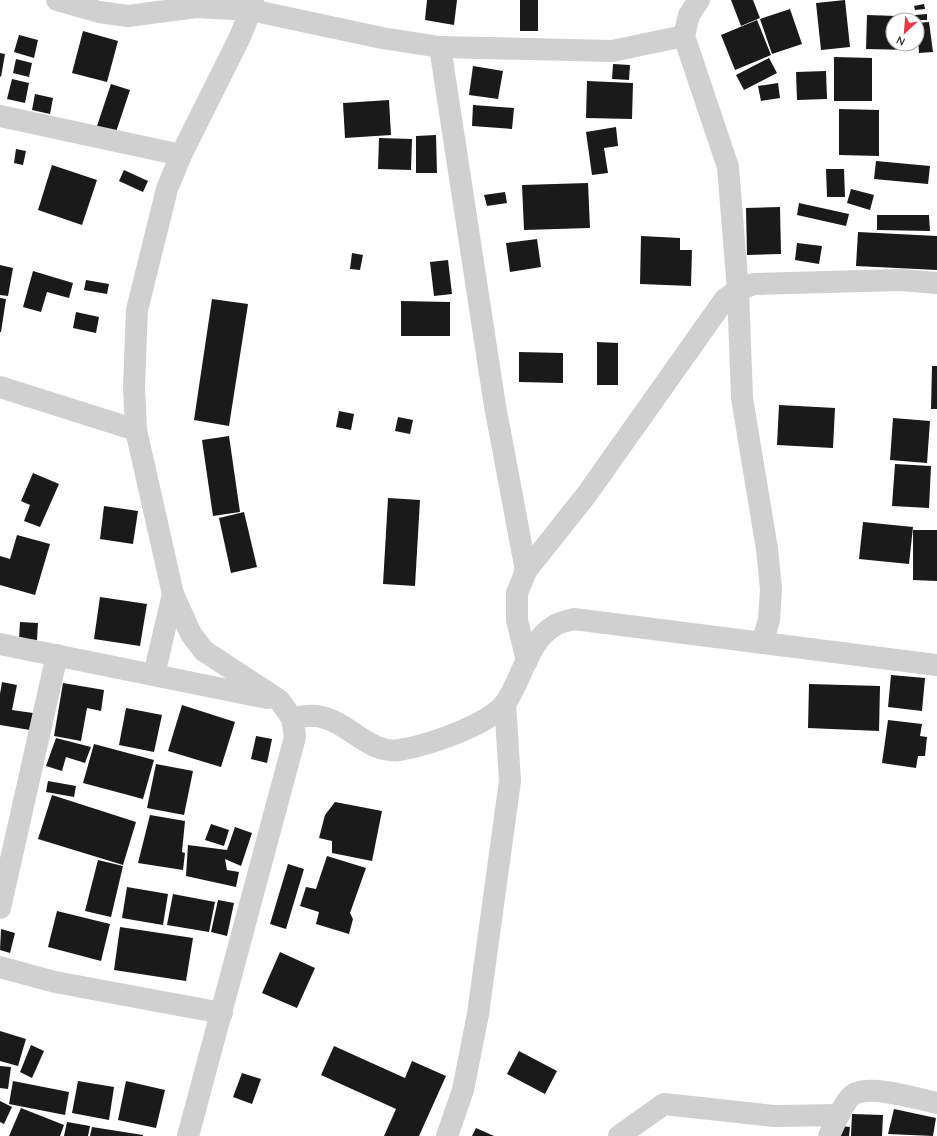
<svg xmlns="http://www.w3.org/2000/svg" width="937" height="1136" font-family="Quicksand,sans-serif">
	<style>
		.building { fill: #1a1a1a }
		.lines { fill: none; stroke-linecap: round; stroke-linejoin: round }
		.street { stroke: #d0d0d0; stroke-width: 22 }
	</style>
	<rect width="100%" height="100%" fill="#fff"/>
	<g class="building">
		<path d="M427,0H457L454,25L425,20Z"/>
		<rect x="520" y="0" width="18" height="31"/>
		<path d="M731,0H753L760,18L741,26Z"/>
		<path d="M845,0L850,47L821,50L816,3Z"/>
		<path d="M924,4L925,9L915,10L914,6Z"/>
		<path d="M790,9L802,44L772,54L760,19Z"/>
		<path d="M927,14V20H916L915,15Z"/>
		<path d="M867,15L897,16V20H893V44H912V50L866,49Z"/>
		<path d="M757,20L771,55L735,70L721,35Z"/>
		<path d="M929,22L933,52L919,53L917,23Z"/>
		<path d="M83,31L118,41L107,82L72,73Z"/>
		<path d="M19,35L38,40L34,58L14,52Z"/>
		<path d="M0,53L5,54L1,77L0,76Z"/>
		<path d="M834,57L872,58V101H834Z"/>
		<path d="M769,58L777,73L744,90L736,75Z"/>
		<path d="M16,59L32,63L29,77L13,73Z"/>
		<path d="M613,64L630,65L629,80L612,79Z"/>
		<path d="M473,66L503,71L498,99L469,95Z"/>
		<path d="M826,71L827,99L797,100L796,72Z"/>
		<path d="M12,79L29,83L25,103L7,99Z"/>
		<path d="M587,81L633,83L632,119L586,118Z"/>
		<path d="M778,83L780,98L761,101L758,86Z"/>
		<path d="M111,84L130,90L115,135L96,129Z"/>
		<path d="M35,94L53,98L50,114L32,110Z"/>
		<path d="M389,100L391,135L345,138L343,103Z"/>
		<path d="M473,105L514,108L512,129L472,126Z"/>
		<path d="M839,109L879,110V156L839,155Z"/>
		<path d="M616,127L618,146L604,148L608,173L592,175L586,132Z"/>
		<path d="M436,135L437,173H416V136Z"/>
		<path d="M379,138L412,139L411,170L378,169Z"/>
		<path d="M16,149L26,151L23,165L14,163Z"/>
		<path d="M876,161L930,166L928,184L874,179Z"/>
		<path d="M52,165L97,180L82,225L38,210Z"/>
		<path d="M826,169H844L845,197H827Z"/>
		<path d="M124,170L148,181L143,192L119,181Z"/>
		<path d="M588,183L590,228L524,230L522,185Z"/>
		<path d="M851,189L874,195L870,210L847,203Z"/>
		<path d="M505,192L507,203L487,206L484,195Z"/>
		<path d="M799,203L849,214L846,226L797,215Z"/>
		<path d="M780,207L781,254L747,255L746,208Z"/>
		<path d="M877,215H929L930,231L877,230Z"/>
		<path d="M858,232L937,236V270L856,266Z"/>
		<path d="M641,236L680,238V250H692L691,286L640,284Z"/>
		<path d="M537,239L541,267L510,272L506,243Z"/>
		<path d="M797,243L822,246L819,264L795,260Z"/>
		<path d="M352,253L363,255L360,270L350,269Z"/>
		<path d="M448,260L452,294L434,296L430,262Z"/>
		<path d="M0,265L13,268L8,296L0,295Z"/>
		<path d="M33,271L73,283L69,298L47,292L41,312L23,307Z"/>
		<path d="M86,280L109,284L107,294L84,290Z"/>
		<path d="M0,298L6,299L1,332H0Z"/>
		<path d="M212,299L248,304L229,426L194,420Z"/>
		<path d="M401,301L450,302V336H401Z"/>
		<path d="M76,312L99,317L96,333L73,328Z"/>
		<path d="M597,342L618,343V385H597Z"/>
		<path d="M519,352L563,353V383L519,382Z"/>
		<path d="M932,366H937V409H931Z"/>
		<path d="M779,405L835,408L833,448L777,445Z"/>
		<path d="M339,411L354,414L351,430L336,427Z"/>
		<path d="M398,417L413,420L410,434L395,431Z"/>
		<path d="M893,418L930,421L927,463L890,460Z"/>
		<path d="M229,436L240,512L213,516L202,440Z"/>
		<path d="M895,464L931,466L929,508L892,506Z"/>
		<path d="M33,473L59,484L40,527L24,521L30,505L21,501Z"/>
		<path d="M388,498L420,500L415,586L383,584Z"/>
		<path d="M104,506L138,511L133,544L100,539Z"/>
		<path d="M244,512L257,567L231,573L219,518Z"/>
		<path d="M863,522L913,527L909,564L859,559Z"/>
		<path d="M913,530H937V581L913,580Z"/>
		<path d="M17,535L50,544L35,595L0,585V556L10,559Z"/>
		<path d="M100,597L147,604L140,646L94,639Z"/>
		<path d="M20,622L38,623L37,640L19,639Z"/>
		<path d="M891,675L925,678L922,711L888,707Z"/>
		<path d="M2,682L17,685L12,710L33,713L30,730L0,725V694Z"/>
		<path d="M63,683L104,690L101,711L87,708L81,741L54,736Z"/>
		<path d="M809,684L880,686L879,731L808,728Z"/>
		<path d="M182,705L235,722L221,767L168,751Z"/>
		<path d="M126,708L162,715L154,752L119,745Z"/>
		<path d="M888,720L922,724L920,736L927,737L925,756H918L916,768L882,763Z"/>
		<path d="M256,736L272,739L267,763L251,759Z"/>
		<path d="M56,738L91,747L85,763L66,757L62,771L46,766Z"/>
		<path d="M94,744L154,760L143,799L83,783Z"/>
		<path d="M156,764L193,771L184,815L147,808Z"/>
		<path d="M48,781L76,786L74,797L46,792Z"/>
		<path d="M52,795L136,822L123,865L38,839Z"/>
		<path d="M335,802L382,811L372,861L332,853V841L319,838L325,815Z"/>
		<path d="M150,815L185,821L182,852L185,853L183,870L138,863Z"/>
		<path d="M211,824L229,830L224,846L205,840Z"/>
		<path d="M235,827L252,833L241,866L225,859L227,870L239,872L236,887L186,876L188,845L227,850Z"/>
		<path d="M327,856L366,868L350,913L353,919L349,934L316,924L319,912L300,906L306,887L316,889Z"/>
		<path d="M98,860L123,866L111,917L85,911Z"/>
		<path d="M288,864L304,869L286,929L270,924Z"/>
		<path d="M127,887L168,894L163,925L122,918Z"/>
		<path d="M173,894L215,902L209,932L167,925Z"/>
		<path d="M218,900L234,903L227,936L211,932Z"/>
		<path d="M57,911L110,924L101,961L48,947Z"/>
		<path d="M120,927L193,938L186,981L114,970Z"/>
		<path d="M1,929L15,933L10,953L0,950Z"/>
		<path d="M280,952L315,968L297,1008L262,993Z"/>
		<path d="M0,1031L26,1039L18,1066L0,1061Z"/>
		<path d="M31,1045L44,1051L32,1078L20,1072Z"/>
		<path d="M334,1046L405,1078L412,1061L446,1076L419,1136H384L396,1109L321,1075Z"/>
		<path d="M519,1051L557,1071L545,1094L507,1074Z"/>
		<path d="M0,1066L11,1067L8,1089L0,1088Z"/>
		<path d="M242,1073L261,1079L252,1104L233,1097Z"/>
		<path d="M13,1081L69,1092L65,1115L9,1104Z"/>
		<path d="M78,1081L114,1087L109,1120L72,1113Z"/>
		<path d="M126,1081L165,1090L156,1128L118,1120Z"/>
		<path d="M0,1101L12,1107L4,1124L0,1122Z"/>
		<path d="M21,1108L64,1125L60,1136H9Z"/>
		<path d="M894,1109L936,1118L933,1136L888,1134Z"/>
		<path d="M852,1114L883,1115L882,1136H851Z"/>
		<path d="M67,1122L90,1126L88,1136H64Z"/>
		<path d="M840,1126L850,1127L849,1136H839Z"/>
		<path d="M92,1127L143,1135V1136H90Z"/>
		<path d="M476,1128L494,1136H472Z"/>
	</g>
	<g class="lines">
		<g class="street">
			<path d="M57,0L99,12L128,16L196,7L251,10L382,38L440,47L612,51L684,36"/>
			<path d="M699,0L689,15L684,36L728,167L738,290L742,398L767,549L771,589L769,620L762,643"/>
			<path d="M440,47L495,406L526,571"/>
			<path d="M0,116L181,155"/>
			<path d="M0,387L136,430"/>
			<path d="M0,644L267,698"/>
			<path d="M527,661L517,620V593L526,571L587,494L725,299L738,290L754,284L900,280L937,283"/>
			<path d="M154,675L173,594"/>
			<path d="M292,718C305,716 316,714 328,719C352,727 372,754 399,750C426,746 490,725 506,702C522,679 528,641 554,626C559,622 568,621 574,619L937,665"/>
			<path d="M0,908L57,655"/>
			<path d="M0,967L55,982L222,1013"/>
			<path d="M188,1136L295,737L292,718L279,700L204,651L191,634L173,594L136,430L134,386L137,310L167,189L181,155L239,39L251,10L253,0"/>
			<path d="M447,1136L463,1090L478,1014L510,781L505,703"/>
			<path d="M619,1136L664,1104L774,1116L839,1115"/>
			<path d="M829,1136C833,1126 846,1098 854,1094C871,1084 918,1099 937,1103"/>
		</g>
	</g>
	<g transform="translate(905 32) rotate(206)"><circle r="19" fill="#ffffff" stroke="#adadad"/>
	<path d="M0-3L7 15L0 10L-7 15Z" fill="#e63946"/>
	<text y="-6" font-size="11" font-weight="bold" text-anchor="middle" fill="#333333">N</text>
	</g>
</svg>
